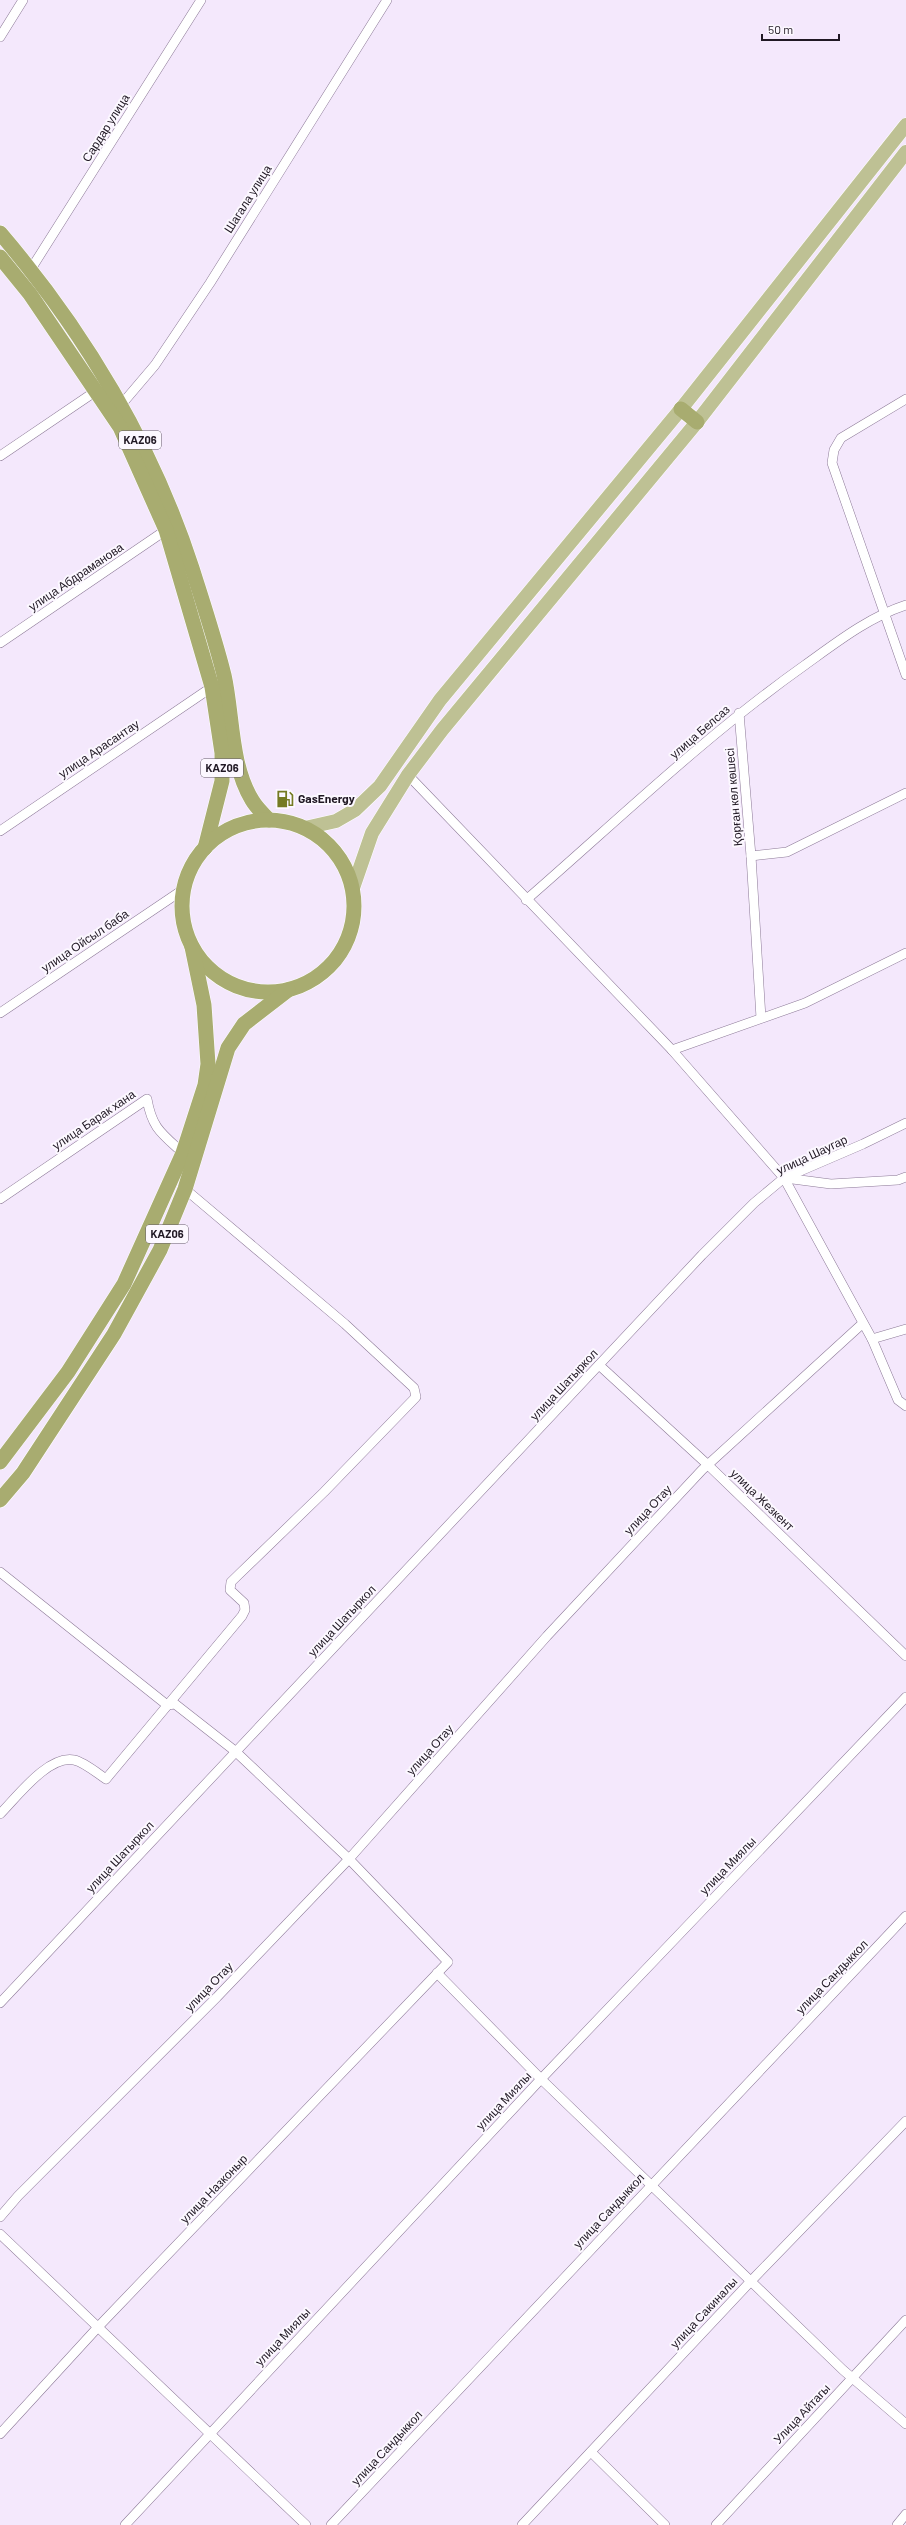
<svg xmlns="http://www.w3.org/2000/svg" width="906" height="2525" font-family="Barlow,sans-serif">
	<style>
		.lines { fill: none; stroke-linecap: round; stroke-linejoin: round }
		.minor-casing { stroke: #8c7997; stroke-width: 10 }
		.primary-casing { stroke: #fff; stroke-width: 15 }
		.trunk-casing { stroke: #fff; stroke-width: 16 }
		.minor { stroke: #fff; stroke-width: 9 }
		.primary { stroke: #bec194; stroke-width: 14 }
		.trunk { stroke: #a8ac70; stroke-width: 15 }
		.labels { text-anchor: middle; stroke-width: 4; stroke-linejoin: round; paint-order: stroke }
		.shield { fill: #fcf8ff; stroke: #625b66; stroke-width: 1 }
		.shield-label { font-size: 11px; font-weight: bold; fill: #201824 }
		.street-label { font-size: 12px; fill: #201824; stroke: #fcf8ff }
		.poi-label { font-size: 12px; font-weight: bold; fill: #201824; stroke: #fcf8ff; text-anchor: start }
	</style>
	<rect width="100%" height="100%" fill="#f4e8fc"/>
	<g class="lines">
		<g class="minor-casing">
			<g id="minor">
				<path d="M0,37L23,0"/>
				<path d="M31,269L201,0"/>
				<path d="M906,399L841,438L834,450L832,463L906,675"/>
				<path d="M121,405L155,365L210,283L387,0"/>
				<path d="M0,456L96,391"/>
				<path d="M0,643L166,530"/>
				<path d="M739,713L751,856L787,852L906,793"/>
				<path d="M408,775L672,1050L784,1178L872,1339L898,1400L906,1406"/>
				<path d="M0,831L212,687"/>
				<path d="M751,856L761,1018"/>
				<path d="M526,900C618,820 706,735 805,665C837,642 869,617 906,605"/>
				<path d="M0,1013L184,889"/>
				<path d="M672,1050L805,1003L906,953"/>
				<path d="M785,1178L831,1184L898,1180L906,1177"/>
				<path d="M0,1199L147,1099C152,1128 161,1133 183,1153"/>
				<path d="M872,1339L906,1329"/>
				<path d="M599,1365L708,1465L906,1656"/>
				<path d="M0,1572L167,1705L175,1704L235,1751L349,1859L448,1962L99,2326L0,2434"/>
				<path d="M0,1814C17,1797 48,1755 74,1760C84,1762 97,1773 106,1779L242,1616L245,1610L244,1603L230,1590L231,1582L324,1492L416,1397L414,1388L345,1324L185,1189"/>
				<path d="M437,1973L541,2079L843,2370L906,2424"/>
				<path d="M0,2003L702,1255L754,1203L784,1178L863,1144L906,1123"/>
				<path d="M0,2217L18,2196L217,1997L349,1859L547,1636L702,1470L862,1324"/>
				<path d="M0,2234L306,2525"/>
				<path d="M591,2452L665,2525"/>
				<path d="M125,2525L541,2079L906,1697"/>
				<path d="M331,2525L906,1916"/>
				<path d="M522,2525L751,2281L906,2121"/>
				<path d="M716,2525L906,2320"/>
				<path d="M897,2525L906,2514"/>
			</g>
		</g>
		<g class="primary-casing">
			<g id="primary">
				<path d="M305,828L336,821L355,810L380,786L440,700L681,409L906,125"/>
				<path d="M353,888L372,833L408,775L442,730L697,422L906,152"/>
			</g>
		</g>
		<g class="trunk-casing">
			<g id="trunk">
				<path d="M0,233C84,331 152,445 192,568C203,603 215,639 224,675C233,715 230,764 252,800C256,807 263,814 269,820"/>
				<path d="M0,257L30,294L120,427L166,530L212,687L222,753V781L205,848"/>
				<path d="M681,409L697,422"/>
				<circle cx="268" cy="906" r="86"/>
				<path d="M0,1462L68,1372L124,1284L183,1153L205,1085L208,1064L204,1005L192,947"/>
				<path d="M0,1500L23,1473L114,1334L160,1250L185,1189L228,1048L244,1024L288,990"/>
			</g>
		</g>
		<use href="#minor" class="minor"/>
		<use href="#primary" class="primary"/>
		<use href="#trunk" class="trunk"/>
	</g>
	<defs>
		<g id="fuel-bare" transform="scale(1.38)"><path d="M-5.5-6h7V0h2V4h1.3V-2.5L3-4.5l.8-.8L6-3V5H2.5V1h-1V6h-7ZM-4.2-4.7v3.2H.2V-4.7Z" fill="#757a23" stroke="#fcf8ff" stroke-width="2.5" paint-order="stroke"/></g>
	</defs>
	<g fill-rule="evenodd">
		<use href="#fuel-bare" x="285" y="799"/>
	</g>
	<g class="labels">
		<g class="shield">
			<rect x="119" y="431" width="42" height="18" rx="3"/>
			<rect x="201" y="759" width="42" height="18" rx="3"/>
			<rect x="146" y="1225" width="42" height="18" rx="3"/>
		</g>
		<g class="shield-label">
			<text x="140" y="444">KАZ06</text>
			<text x="222" y="772">KАZ06</text>
			<text x="167" y="1238">KАZ06</text>
		</g>
		<g class="street-label">
			<text transform="translate(106 128) rotate(-58)" y="4">Сардар улица</text>
			<text transform="translate(248 199) rotate(-58)" y="4">Шагала улица</text>
			<text transform="translate(76 577) rotate(-34)" y="4">улица Абдраманова</text>
			<text transform="translate(700 732) rotate(-41)" y="4">улица Белсаз</text>
			<text transform="translate(99 749) rotate(-34)" y="4">улица Арасантау</text>
			<text transform="translate(734 797) rotate(-95)" y="4">Қорған көл көшесі</text>
			<text transform="translate(85 941) rotate(-34)" y="4">улица Ойсыл баба</text>
			<text transform="translate(94 1120) rotate(-34)" y="4">улица Барак хана</text>
			<text transform="translate(812 1155) rotate(-25)" y="4">улица Шаугар</text>
			<text transform="translate(564 1385) rotate(-47)" y="4">улица Шатыркол</text>
			<text transform="translate(762 1500) rotate(44)" y="4">улица Жезкент</text>
			<text transform="translate(648 1510) rotate(-47)" y="4">улица Отау</text>
			<text transform="translate(342 1621) rotate(-47)" y="4">улица Шатыркол</text>
			<text transform="translate(430 1750) rotate(-48)" y="4">улица Отау</text>
			<text transform="translate(120 1857) rotate(-47)" y="4">улица Шатыркол</text>
			<text transform="translate(728 1866) rotate(-46)" y="4">улица Миялы</text>
			<text transform="translate(832 1977) rotate(-46)" y="4">улица Сандыккол</text>
			<text transform="translate(209 1987) rotate(-46)" y="4">улица Отау</text>
			<text transform="translate(504 2101) rotate(-47)" y="4">улица Миялы</text>
			<text transform="translate(214 2189) rotate(-46)" y="4">улица Назконыр</text>
			<text transform="translate(609 2211) rotate(-47)" y="4">улица Сандыккол</text>
			<text transform="translate(704 2313) rotate(-47)" y="4">улица Сакиналы</text>
			<text transform="translate(283 2337) rotate(-47)" y="4">улица Миялы</text>
			<text transform="translate(802 2414) rotate(-47)" y="4">Улица Айтагы</text>
			<text transform="translate(387 2448) rotate(-47)" y="4">улица Сандыккол</text>
		</g>
		<g class="poi-label">
			<text x="298" y="803">GasEnergy</text>
		</g>
	</g>
	<path d="M762 34v6h77v-6" fill="none" stroke="#201824" stroke-width="2"/>
	<text x="768" y="34" font-size="12" fill="#201824" stroke="#fcf8ff" stroke-width="3" paint-order="stroke">50 m</text>
</svg>
